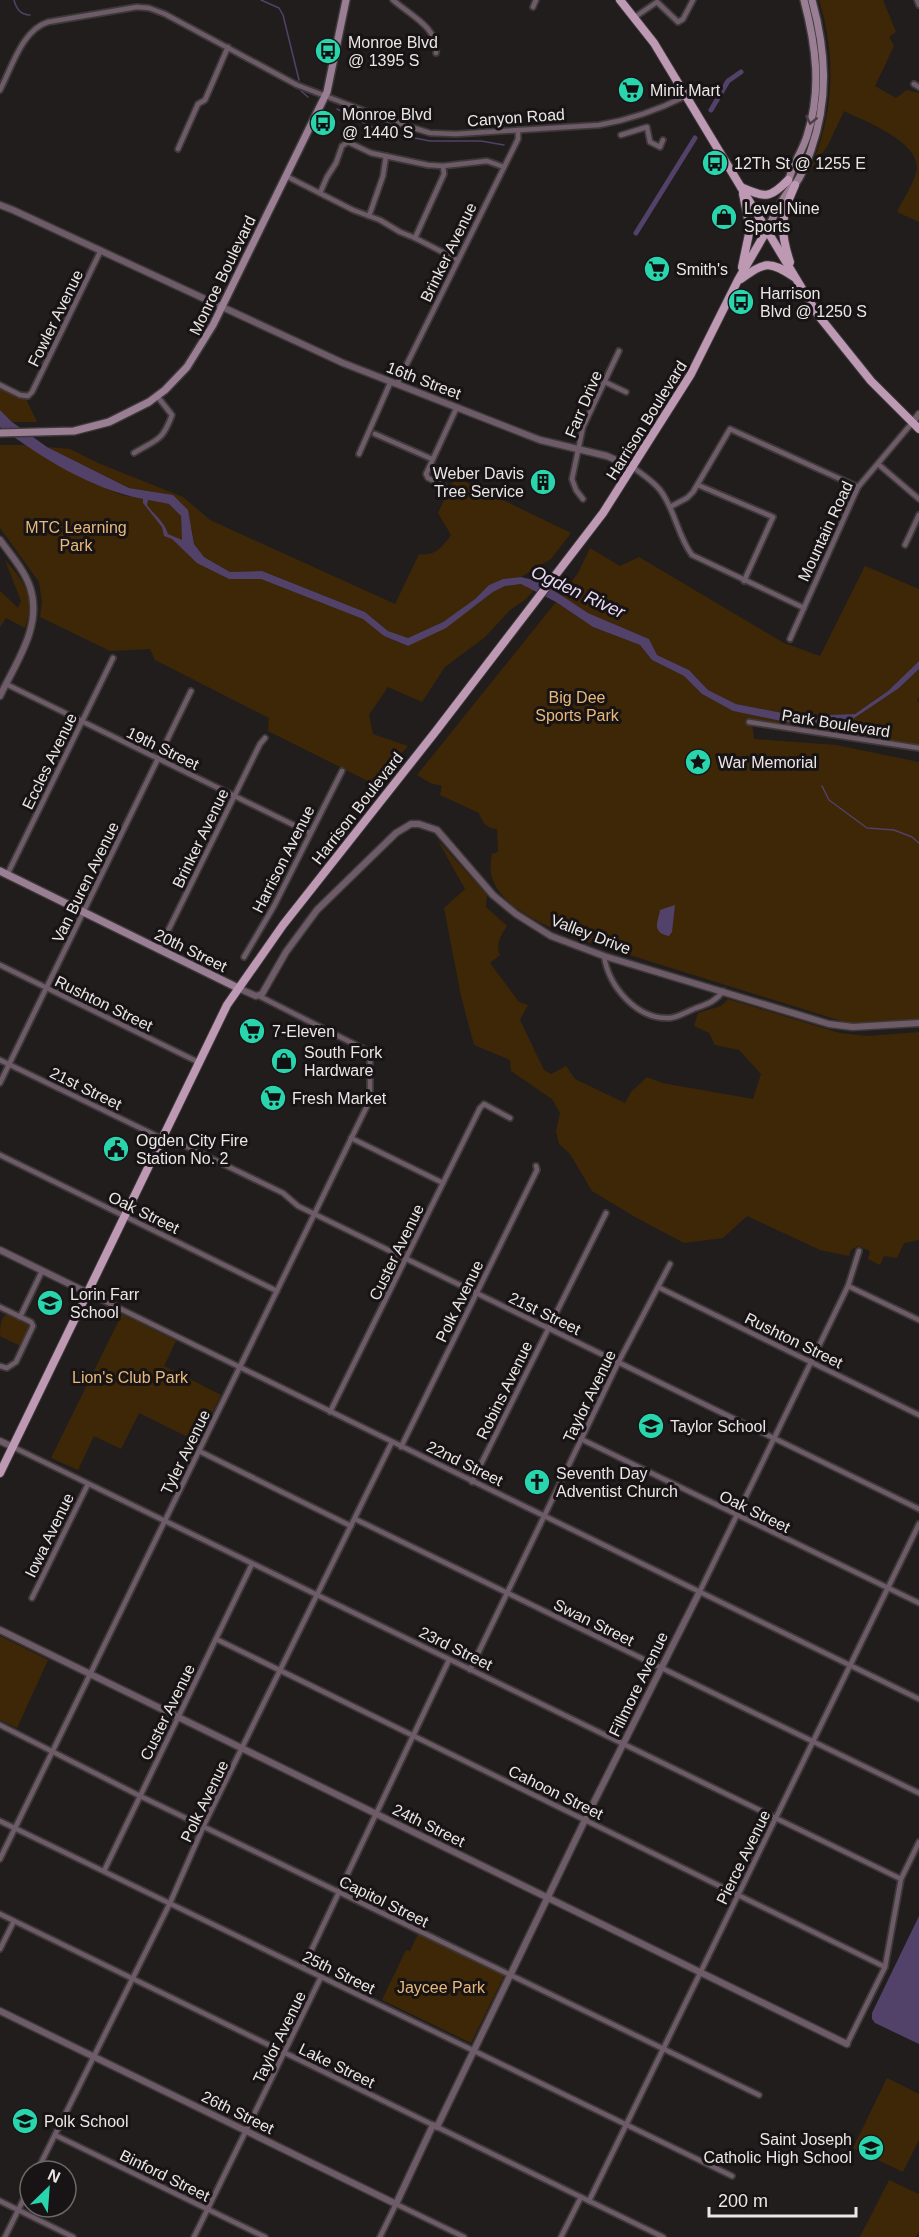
<svg xmlns="http://www.w3.org/2000/svg" width="919" height="2237" font-family="Helvetica,sans-serif">
	<style>
		.green { fill: #3d2706 }
		.water { fill: #524168; fill-rule: evenodd }
		.lines { fill: none; stroke-linecap: round; stroke-linejoin: round }
		.stream { stroke: #524168; stroke-width: 1.5 }
		.canal { stroke: #524168; stroke-width: 5 }
		.minor-casing { stroke: #3e3939; stroke-width: 8 }
		.tertiary-casing { stroke: #3e3939; stroke-width: 9 }
		.secondary-casing { stroke: #3e3939; stroke-width: 10 }
		.primary-casing { stroke: #3e3939; stroke-width: 10 }
		.minor { stroke: #6d5b68; stroke-width: 4.5 }
		.tertiary { stroke: #6d5b68; stroke-width: 6 }
		.secondary { stroke: #9a7e93; stroke-width: 7 }
		.primary { stroke: #be99b4; stroke-width: 8 }
		.oneway { stroke: #4c3e47 }
		.labels { text-anchor: middle; stroke-width: 6; stroke-linejoin: round; paint-order: stroke }
		.poi-label { font-size: 16px; fill: #ebe7e7; stroke: #181314; text-anchor: start }
		.street-label { font-size: 16px; fill: #ebe7e7; stroke: #181314 }
		.park-label { font-size: 16px; fill: #e8b97a; stroke: #181314 }
		.water-label { font-size: 18px; font-style: italic; fill: #e5daf5; stroke: #181314 }
	</style>
	<rect width="100%" height="100%" fill="#221d1d"/>
	<g class="green">
		<path d="M819,0H883L896,32L889,37L894,46L875,86L896,98L907,90L919,93V222L897,212C903,199 914,184 917,169C919,141 864,121 844,111L828,145L809,172C834,116 837,58 819,0Z"/>
		<path d="M0,388L26,399L37,422H12L0,410Z"/>
		<path d="M0,445H25L80,477L122,495L169,504L181,516L183,549L229,579H261L364,619L384,636L407,646L478,604L493,592L505,586L521,584L534,590L526,599L510,610L485,637L445,667L422,702L388,687L369,715L373,734L408,746L374,784L268,731L269,718L155,660L150,649L110,651L40,617L42,602L39,582L0,528Z"/>
		<path d="M47,447L70,449L98,463L183,497L210,520L395,604L419,554C435,557 443,546 451,535L438,513L455,477L571,533L551,559L521,577L503,579L489,585L475,599L443,622L408,638L388,631L365,612L262,571L230,572L204,557L194,544L192,530L173,495L129,488Z"/>
		<path d="M590,548L620,566L639,557L784,643L820,656L865,566L919,589V661L888,691L855,714L798,716L736,704L708,690L689,670L657,655L649,639L588,613L561,596L578,573Z"/>
		<path d="M5,560C16,572 31,590 30,608C29,614 27,621 25,628L6,618L0,627V591L18,608L21,601Z"/>
		<path d="M556,602L593,627L640,645L652,660L684,676L702,694L733,711L800,725L853,719L899,688L919,669V697L917,699L919,703V745L752,722L754,739L836,745L919,762V1021L851,1024L575,938C547,926 497,907 491,873C490,867 491,860 492,854L498,852L497,829C487,829 482,822 479,813L440,795L442,786L430,783L417,775Z"/>
		<path d="M437,839L487,895L486,907L507,926C501,935 495,945 500,955L490,963L519,1002L528,1005L520,1020L544,1070L551,1074L566,1066L575,1079L625,1103L631,1092L647,1077L662,1083L753,1099L761,1074L739,1050L715,1045L709,1033L694,1026L698,1013L721,1006L728,999L840,1033L868,1036L919,1032V1240L904,1243L897,1258L884,1256L880,1265L868,1259L870,1251L858,1246L851,1250L849,1256L820,1250L747,1216L723,1238L684,1243L635,1217L592,1191L570,1154L559,1144L556,1131L560,1113L552,1099L511,1071L510,1060L474,1045L461,996L444,908L465,889Z"/>
		<path d="M7,1314L28,1325V1329L20,1346L0,1336C0,1328 0,1318 7,1314Z"/>
		<path d="M122,1314L176,1341L164,1366L221,1395L198,1442L139,1413L121,1449L94,1436L78,1470L51,1458Z"/>
		<path d="M0,1636L48,1660L17,1728L0,1720Z"/>
		<path d="M418,1934L504,1976L471,2043L382,2000L406,1950L410,1951Z"/>
		<path d="M887,2078L919,2094V2140L903,2172L853,2148Z"/>
		<path d="M889,2180L919,2194V2231L916,2237H860Z"/>
	</g>
	<g class="water">
		<path d="M0,410L12,422L47,447L129,488L173,495L188,510L194,544L204,557L230,572L262,571L365,612L388,631L408,638L443,622L475,599L489,585L503,579L521,577L541,582L588,613L649,639L657,655L689,670L708,690L736,704L798,716L855,714L888,691L919,661V669L899,688L853,719L800,725L733,711L702,694L684,676L652,660L640,645L593,627L556,602L521,584L505,586L493,592L446,628L408,646L384,636L363,619L261,579H229L197,563L172,539L164,536L162,527L143,503V499C91,489 42,458 0,427ZM148,500L169,504L181,516L182,540L168,534C164,521 155,516 147,505Z"/>
		<path d="M675,905L672,932L669,936C651,932 658,922 660,910Z"/>
		<path d="M919,1916V2044L875,2023L872,2019V2013Z"/>
	</g>
	<g class="lines">
		<g class="stream">
			<path d="M14,0C16,8 21,15 30,15"/>
			<path d="M261,0L279,8L283,15L299,80"/>
			<path d="M301,91L308,97"/>
			<path d="M337,109L378,130L390,133L430,141H481L504,145"/>
			<path d="M822,786L829,800L867,828L894,830L912,837L919,843"/>
		</g>
		<g class="canal">
			<path d="M711,110L728,81L741,72"/>
			<path d="M636,233L695,138"/>
		</g>
		<g class="minor-casing">
			<g id="minor">
				<path d="M393,0C410,15 439,28 436,53"/>
				<path d="M917,0L919,5"/>
				<path d="M533,7L536,0"/>
				<path d="M635,17L657,2L678,22L683,19L693,0"/>
				<path d="M914,84L919,87"/>
				<path d="M0,90C12,67 22,30 48,22L137,7L149,8L165,14L297,85L388,120L430,133L456,134L599,125C629,120 658,110 686,96"/>
				<path d="M621,135L647,127L650,142L660,147L663,140"/>
				<path d="M178,149L198,104L205,100L228,47"/>
				<path d="M286,176L353,210L380,220L400,232L415,238L458,260"/>
				<path d="M320,193L327,177L336,163L342,146L348,142L371,153L428,165L443,166L487,161L504,167"/>
				<path d="M369,216L383,176L386,156"/>
				<path d="M415,238L444,174L443,166"/>
				<path d="M605,382L626,392"/>
				<path d="M397,384L518,139V130"/>
				<path d="M0,385L20,395L28,396L32,392L101,250"/>
				<path d="M375,434L432,459"/>
				<path d="M134,453C157,439 162,442 172,415L157,396"/>
				<path d="M359,454L391,381"/>
				<path d="M878,464L919,499"/>
				<path d="M634,468C643,475 653,481 660,490C675,509 677,535 692,555L804,608"/>
				<path d="M443,485L428,478L426,474L457,407"/>
				<path d="M698,485L773,517L744,581"/>
				<path d="M583,499L576,490L572,479L583,427L619,351"/>
				<path d="M670,507L687,498L693,492L730,429L858,487"/>
				<path d="M905,545L919,515"/>
				<path d="M790,639L858,487L912,423"/>
				<path d="M6,684L310,833"/>
				<path d="M749,722L919,748"/>
				<path d="M7,875L113,658"/>
				<path d="M159,949L260,744L265,738"/>
				<path d="M604,956C609,987 637,1020 670,1018C679,1017 688,1011 696,1008C708,1004 716,1001 723,991"/>
				<path d="M244,957L274,906L342,771"/>
				<path d="M0,965L198,1062"/>
				<path d="M0,1060L161,1138"/>
				<path d="M0,1083L191,691"/>
				<path d="M163,1135L283,1193L298,1206L919,1509"/>
				<path d="M351,1138L443,1183"/>
				<path d="M0,1155L277,1291"/>
				<path d="M848,1286L919,1320"/>
				<path d="M658,1287L919,1415"/>
				<path d="M88,1293L919,1699"/>
				<path d="M0,1307L31,1322L33,1326L16,1362L7,1368L0,1366"/>
				<path d="M20,1317L42,1271"/>
				<path d="M330,1412L480,1108L484,1104L510,1118"/>
				<path d="M581,1439L919,1603"/>
				<path d="M13,1447L901,1879"/>
				<path d="M401,1447L537,1170L536,1166"/>
				<path d="M199,1451L351,1526"/>
				<path d="M472,1482L606,1213"/>
				<path d="M355,1519L919,1793"/>
				<path d="M699,1593L848,1286L859,1251"/>
				<path d="M32,1598L88,1484"/>
				<path d="M216,1639L885,1967"/>
				<path d="M470,1670L618,1363L670,1264"/>
				<path d="M0,1725L140,1796L759,2095"/>
				<path d="M0,1821L732,2176"/>
				<path d="M0,1859L367,1106L370,1095V1052L259,996"/>
				<path d="M104,1871L252,1564"/>
				<path d="M0,1914L663,2237"/>
				<path d="M0,1949L14,1921"/>
				<path d="M303,1968L449,1660"/>
				<path d="M847,2044L885,1967L901,1879L919,1842"/>
				<path d="M55,2135L265,2237"/>
				<path d="M37,2171L170,1903L204,1825L392,1442"/>
				<path d="M0,2201L73,2237"/>
				<path d="M589,2201L919,1524"/>
				<path d="M5,2237L30,2186"/>
				<path d="M194,2237L321,1977"/>
				<path d="M380,2237L396,2204L464,2237"/>
				<path d="M561,2237L581,2197"/>
			</g>
		</g>
		<g class="tertiary-casing">
			<g id="tertiary">
				<path d="M0,205L13,210L343,363L540,440L607,456L634,468"/>
				<path d="M912,423L919,414"/>
				<path d="M0,540C11,555 24,570 30,587C43,626 16,662 0,696"/>
				<path d="M238,988L256,996L262,994L286,952L317,910L396,833L411,824H419L437,830L493,895L516,914L551,936L604,956L829,1024L853,1027L919,1023"/>
				<path d="M0,1250L88,1293"/>
				<path d="M0,1441L13,1447"/>
				<path d="M0,1630L847,2044"/>
				<path d="M0,2011L396,2204L433,2125"/>
				<path d="M437,2127L585,1820L699,1593"/>
			</g>
		</g>
		<g class="secondary-casing">
			<g id="secondary">
				<path d="M788,183C791,167 802,152 807,136C822,90 816,46 804,0"/>
				<path d="M767,230C773,218 779,204 787,193C789,189 793,187 796,183C803,173 807,161 811,150C829,99 826,51 812,0"/>
				<path d="M0,433L74,431L109,422L149,402L165,390L187,367L213,325L327,92L346,0"/>
				<path d="M0,871L238,988"/>
			</g>
		</g>
		<g class="primary-casing">
			<g id="primary">
				<path d="M620,0L654,43L818,315L871,381L919,429"/>
				<path d="M741,187C764,197 769,200 788,180"/>
				<path d="M790,262C779,229 781,216 795,185"/>
				<path d="M742,267L750,229L743,194"/>
				<path d="M741,279C765,262 769,260 794,277"/>
				<path d="M0,1473L227,1005L283,925L436,731L603,513L691,374L738,280L767,230"/>
			</g>
		</g>
		<use href="#minor" class="minor"/>
		<use href="#tertiary" class="tertiary"/>
		<use href="#secondary" class="secondary"/>
		<use href="#primary" class="primary"/>
	</g>
	<defs><path id="oneway-chevron" d="M-2-3.5L2.5 0L-2 3.5" fill="none" stroke-width="1.6" stroke-linecap="round" stroke-linejoin="round" transform="scale(1.5)"/></defs>
	<use class="oneway" href="#oneway-chevron" transform="translate(811 120) rotate(103)"/>
	<defs>
		<g id="bus-disc" transform="scale(1.35)"><circle r="9.5" fill="#28d5ad" stroke="#181314"/><path d="M-5-6H5V4H4V6H2V4H-2V6H-4V4H-5ZM-3.5-4V0h7V-4ZM-3.5 1.2v1.5H-2V1.2ZM2 1.2v1.5H3.5V1.2Z" fill="#111"/></g>
		<g id="supermarket-disc" transform="scale(1.35)"><circle r="9.5" fill="#28d5ad" stroke="#181314"/><path d="M-6-5.5h2.5l.6 2H6L4.5 2H-2.5L-4.4-4H-6ZM-1.5 3.2a1.3 1.3 0 1 0 .1 0ZM3 3.2a1.3 1.3 0 1 0 .1 0Z" fill="#111"/></g>
		<g id="shop-disc" transform="scale(1.35)"><circle r="9.5" fill="#28d5ad" stroke="#181314"/><path d="M-5-2.5h2.3a2.7 3.5 0 0 1 5.4 0H5L5.5 6h-11ZM-1.5-2.5h3a1.5 2.3 0 0 0-3 0Z" fill="#111"/></g>
		<g id="building-disc" transform="scale(1.35)"><circle r="9.5" fill="#28d5ad" stroke="#181314"/><path d="M-4-6H4V6H1V3H-1V6H-4ZM-2.5-4.3h1.7v1.8h-1.7ZM.8-4.3h1.7v1.8H.8ZM-2.5-1h1.7V.8h-1.7ZM.8-1h1.7V.8H.8Z" fill="#111"/></g>
		<g id="sight-disc" transform="scale(1.35)"><circle r="9.5" fill="#28d5ad" stroke="#181314"/><path d="M0-6L1.8-2.2L6-1.7L2.9 1.2L3.7 5.4L0 3.3L-3.7 5.4L-2.9 1.2L-6-1.7L-1.8-2.2Z" fill="#111"/></g>
		<g id="civic-disc" transform="scale(1.35)"><circle r="9.5" fill="#28d5ad" stroke="#181314"/><path d="M-.6-6.5H3V-4.5H.6V-3L4-1V1h2V6H-6V1h2V-1L-.6-3ZM-1.2 2.5V6h2.4V2.5Z" fill="#111"/></g>
		<g id="school-disc" transform="scale(1.35)"><circle r="9.5" fill="#28d5ad" stroke="#181314"/><path d="M0-5L7-2L0 1L-7-2ZM-4 1L0 2.5L4 1V4Q0 6-4 4Z" fill="#111"/></g>
		<g id="church-disc" transform="scale(1.35)"><circle r="9.5" fill="#28d5ad" stroke="#181314"/><path d="M-1.2-6h2.4v3.5h3.3v2.4h-3.3V6h-2.4V-.1h-3.3v-2.4h3.3Z" fill="#111"/></g>
	</defs>
	<g fill-rule="evenodd">
		<use href="#bus-disc" x="328" y="51"/>
		<use href="#supermarket-disc" x="631" y="90"/>
		<use href="#bus-disc" x="323" y="123"/>
		<use href="#bus-disc" x="715" y="163"/>
		<use href="#shop-disc" x="724" y="217"/>
		<use href="#supermarket-disc" x="657" y="269"/>
		<use href="#bus-disc" x="741" y="302"/>
		<use href="#building-disc" x="543" y="482"/>
		<use href="#sight-disc" x="698" y="762"/>
		<use href="#supermarket-disc" x="252" y="1031"/>
		<use href="#shop-disc" x="284" y="1061"/>
		<use href="#supermarket-disc" x="273" y="1098"/>
		<use href="#civic-disc" x="116" y="1149"/>
		<use href="#school-disc" x="50" y="1303"/>
		<use href="#school-disc" x="651" y="1426"/>
		<use href="#church-disc" x="537" y="1482"/>
		<use href="#school-disc" x="25" y="2121"/>
		<use href="#school-disc" x="871" y="2148"/>
	</g>
	<g class="labels">
		<g class="poi-label">
			<text x="348" y="48">Monroe Blvd<tspan x="348" dy="18">@ 1395 S</tspan></text>
			<text x="650" y="96">Minit Mart</text>
			<text x="342" y="120">Monroe Blvd<tspan x="342" dy="18">@ 1440 S</tspan></text>
			<text x="734" y="169">12Th St @ 1255 E</text>
			<text x="744" y="214">Level Nine<tspan x="744" dy="18">Sports</tspan></text>
			<text x="676" y="275">Smith's</text>
			<text x="760" y="299">Harrison<tspan x="760" dy="18">Blvd @ 1250 S</tspan></text>
			<text x="524" y="479" text-anchor="end">Weber Davis<tspan x="524" dy="18">Tree Service</tspan></text>
			<text x="718" y="768">War Memorial</text>
			<text x="272" y="1037">7-Eleven</text>
			<text x="304" y="1058">South Fork<tspan x="304" dy="18">Hardware</tspan></text>
			<text x="292" y="1104">Fresh Market</text>
			<text x="136" y="1146">Ogden City Fire<tspan x="136" dy="18">Station No. 2</tspan></text>
			<text x="70" y="1300">Lorin Farr<tspan x="70" dy="18">School</tspan></text>
			<text x="670" y="1432">Taylor School</text>
			<text x="556" y="1479">Seventh Day<tspan x="556" dy="18">Adventist Church</tspan></text>
			<text x="44" y="2127">Polk School</text>
			<text x="852" y="2145" text-anchor="end">Saint Joseph<tspan x="852" dy="18">Catholic High School</tspan></text>
		</g>
		<g class="street-label">
			<text transform="translate(516 117) rotate(-4)" y="6">Canyon Road</text>
			<text transform="translate(448 252) rotate(-64)" y="6">Brinker Avenue</text>
			<text transform="translate(222 275) rotate(-64)" y="6">Monroe Boulevard</text>
			<text transform="translate(55 318) rotate(-64)" y="6">Fowler Avenue</text>
			<text transform="translate(424 380) rotate(21)" y="6">16th Street</text>
			<text transform="translate(583 404) rotate(-67)" y="6">Farr Drive</text>
			<text transform="translate(646 420) rotate(-58)" y="6">Harrison Boulevard</text>
			<text transform="translate(825 531) rotate(-65)" y="6">Mountain Road</text>
			<text transform="translate(836 723) rotate(9)" y="6">Park Boulevard</text>
			<text transform="translate(163 748) rotate(26)" y="6">19th Street</text>
			<text transform="translate(49 761) rotate(-64)" y="6">Eccles Avenue</text>
			<text transform="translate(357 808) rotate(-52)" y="6">Harrison Boulevard</text>
			<text transform="translate(200 838) rotate(-64)" y="6">Brinker Avenue</text>
			<text transform="translate(283 859) rotate(-63)" y="6">Harrison Avenue</text>
			<text transform="translate(85 882) rotate(-64)" y="6">Van Buren Avenue</text>
			<text transform="translate(591 934) rotate(21)" y="6">Valley Drive</text>
			<text transform="translate(191 950) rotate(26)" y="6">20th Street</text>
			<text transform="translate(104 1003) rotate(26)" y="6">Rushton Street</text>
			<text transform="translate(86 1088) rotate(26)" y="6">21st Street</text>
			<text transform="translate(144 1212) rotate(26)" y="6">Oak Street</text>
			<text transform="translate(396 1252) rotate(-64)" y="6">Custer Avenue</text>
			<text transform="translate(459 1301) rotate(-64)" y="6">Polk Avenue</text>
			<text transform="translate(545 1313) rotate(26)" y="6">21st Street</text>
			<text transform="translate(794 1340) rotate(26)" y="6">Rushton Street</text>
			<text transform="translate(504 1390) rotate(-64)" y="6">Robins Avenue</text>
			<text transform="translate(589 1396) rotate(-64)" y="6">Taylor Avenue</text>
			<text transform="translate(185 1452) rotate(-64)" y="6">Tyler Avenue</text>
			<text transform="translate(465 1463) rotate(26)" y="6">22nd Street</text>
			<text transform="translate(755 1511) rotate(26)" y="6">Oak Street</text>
			<text transform="translate(49 1535) rotate(-64)" y="6">Iowa Avenue</text>
			<text transform="translate(594 1622) rotate(26)" y="6">Swan Street</text>
			<text transform="translate(456 1648) rotate(26)" y="6">23rd Street</text>
			<text transform="translate(638 1684) rotate(-64)" y="6">Fillmore Avenue</text>
			<text transform="translate(167 1712) rotate(-64)" y="6">Custer Avenue</text>
			<text transform="translate(556 1792) rotate(26)" y="6">Cahoon Street</text>
			<text transform="translate(204 1801) rotate(-64)" y="6">Polk Avenue</text>
			<text transform="translate(429 1825) rotate(26)" y="6">24th Street</text>
			<text transform="translate(743 1857) rotate(-64)" y="6">Pierce Avenue</text>
			<text transform="translate(384 1901) rotate(26)" y="6">Capitol Street</text>
			<text transform="translate(339 1972) rotate(26)" y="6">25th Street</text>
			<text transform="translate(279 2037) rotate(-64)" y="6">Taylor Avenue</text>
			<text transform="translate(337 2065) rotate(26)" y="6">Lake Street</text>
			<text transform="translate(238 2112) rotate(26)" y="6">26th Street</text>
			<text transform="translate(165 2175) rotate(26)" y="6">Binford Street</text>
		</g>
		<g class="park-label">
			<text x="76" y="533">MTC Learning<tspan x="76" dy="18">Park</tspan></text>
			<text x="577" y="703">Big Dee<tspan x="577" dy="18">Sports Park</tspan></text>
			<text x="130" y="1383">Lion's Club Park</text>
			<text x="441" y="1993">Jaycee Park</text>
		</g>
		<g class="water-label">
			<text transform="translate(578 592) rotate(25)" y="6">Ogden River</text>
		</g>
	</g>
	<g transform="translate(48 2189) rotate(25)"><circle r="28" fill="#181314" stroke="#6c6868" stroke-width="1.5"/>
	<path d="M0-4.5L10 22L0 15L-10 22Z" fill="#28d5ad"/>
	<text y="-9" font-size="16" font-weight="bold" text-anchor="middle" fill="#ebe7e7">N</text>
	</g>
	<path d="M709 2207v9h147v-9" fill="none" stroke="#ebe7e7" stroke-width="3"/>
	<text x="718" y="2207" font-size="18" fill="#ebe7e7" stroke="#181314" stroke-width="4.5" paint-order="stroke">200 m</text>
</svg>
